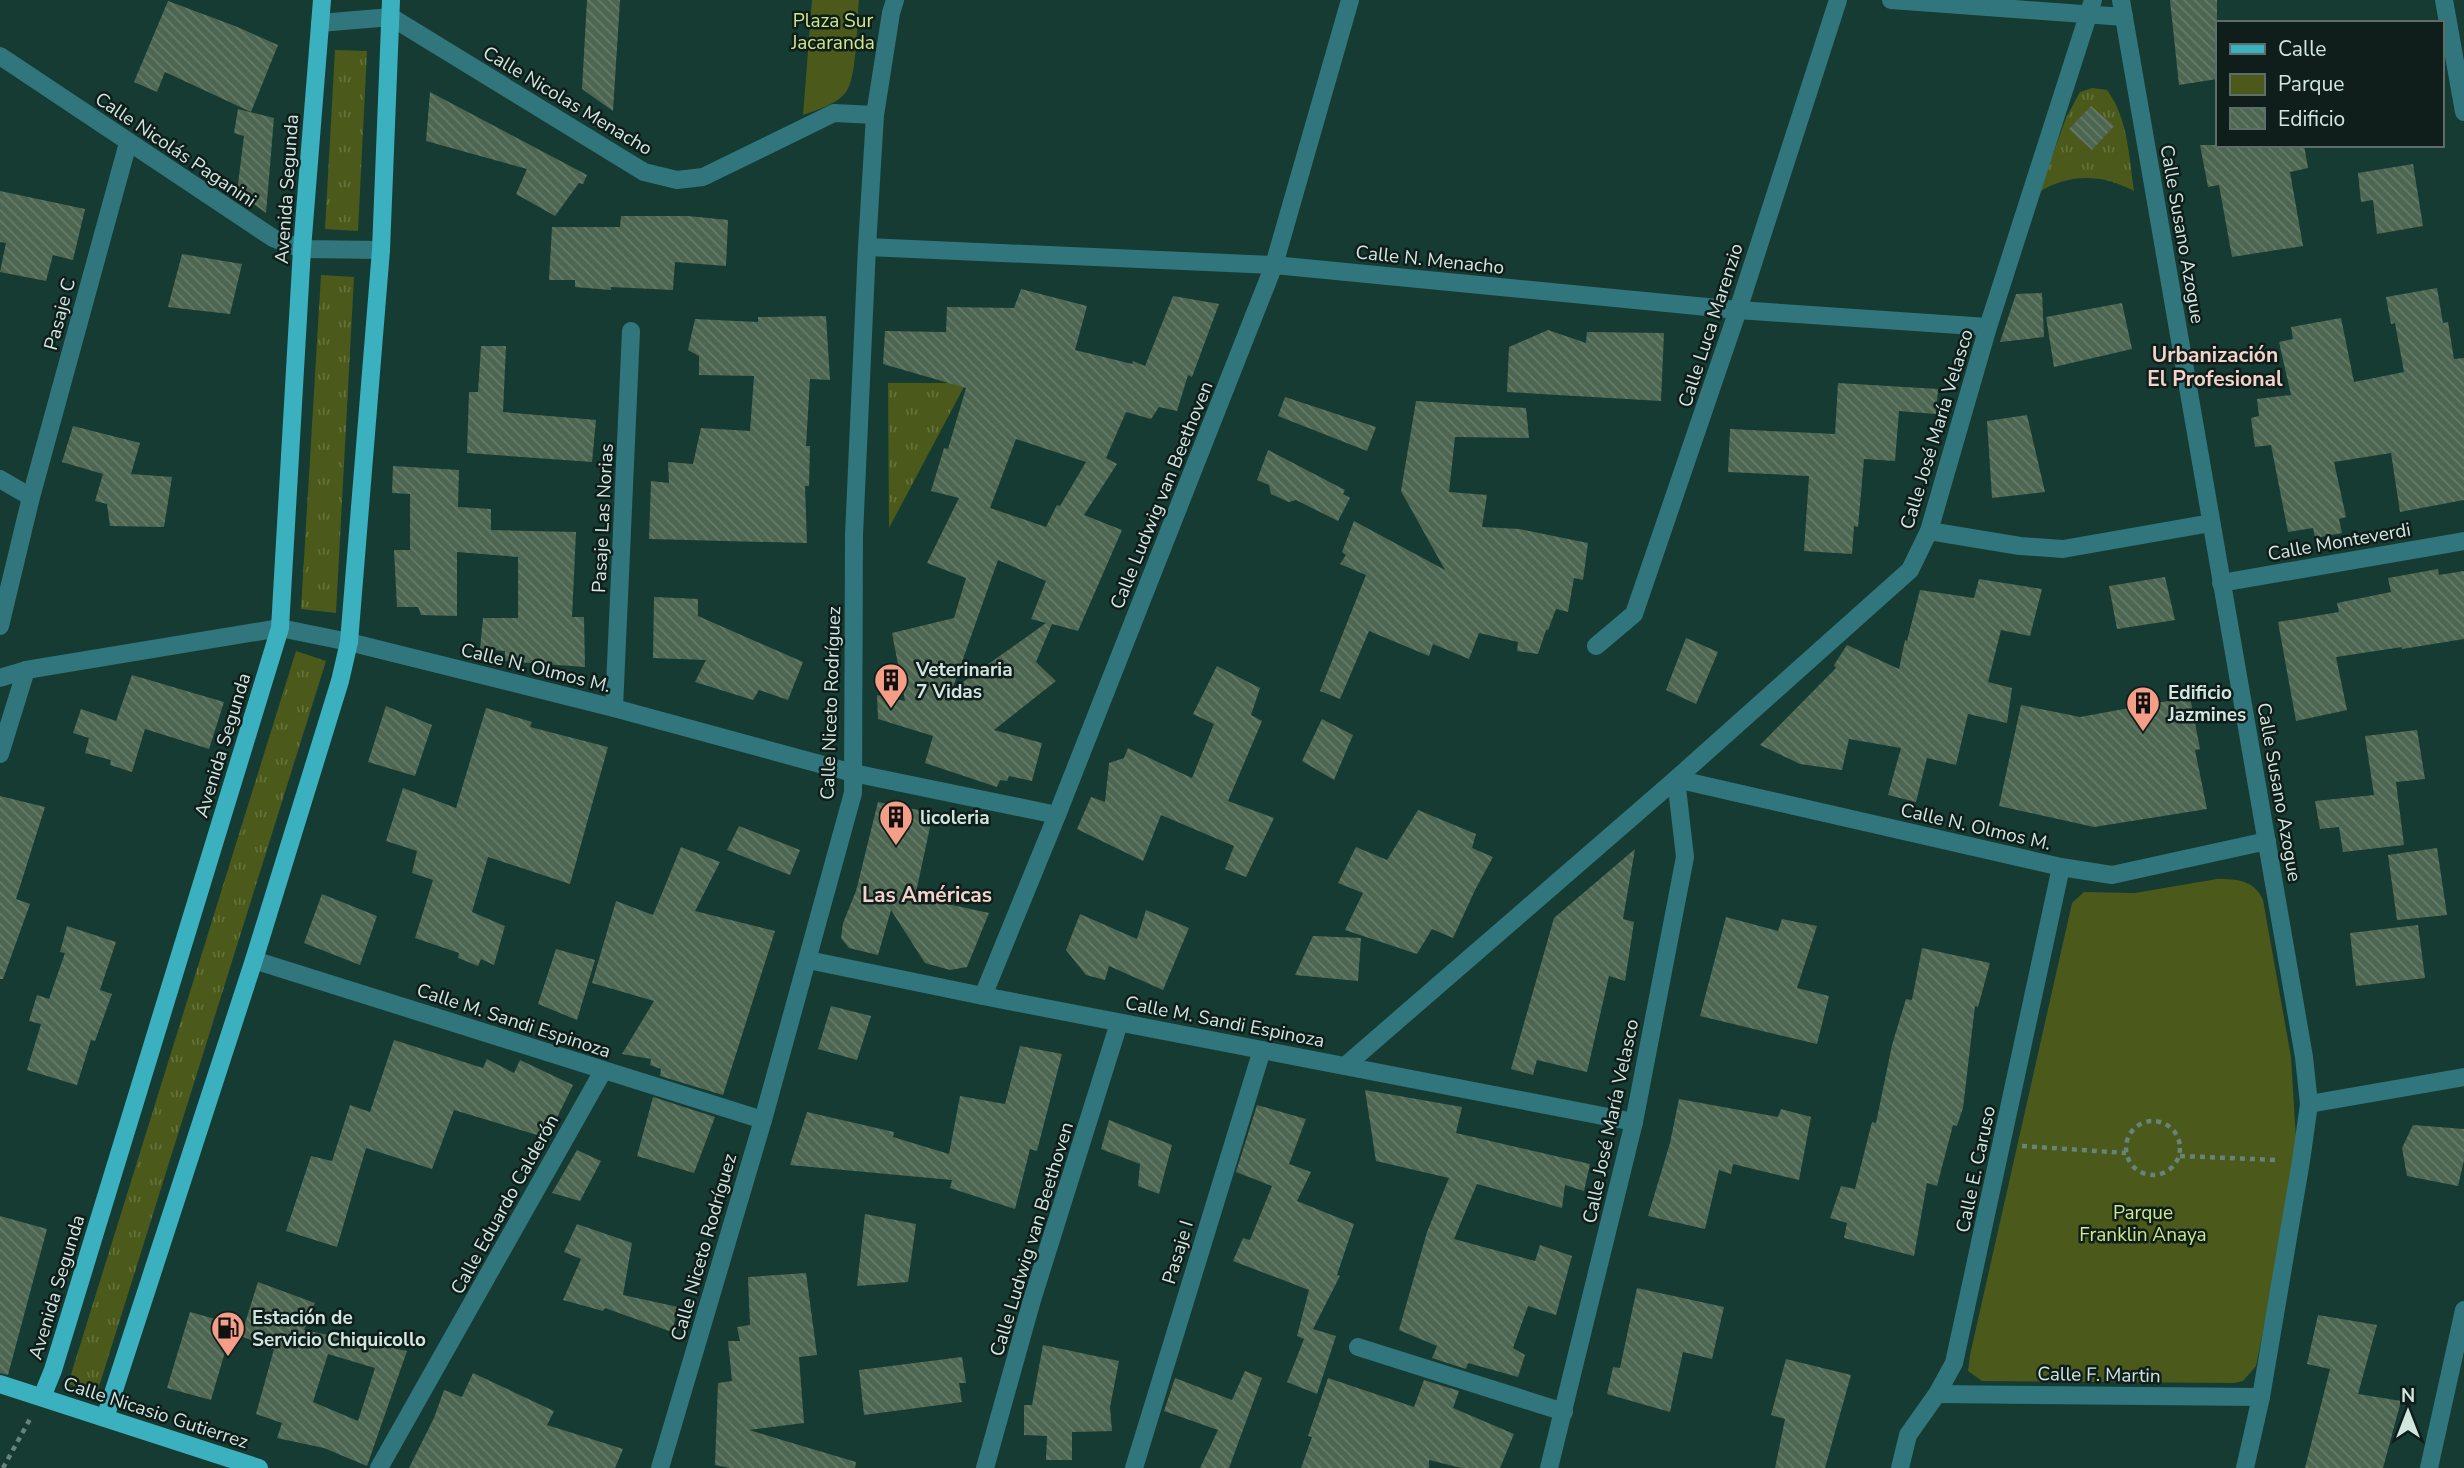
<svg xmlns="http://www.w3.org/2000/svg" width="2464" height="1468" font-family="'Nunito Sans',sans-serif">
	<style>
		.grass { fill: url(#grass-tufts) }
		.park { fill: #4b5a1a }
		.building { fill: url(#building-back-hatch); fill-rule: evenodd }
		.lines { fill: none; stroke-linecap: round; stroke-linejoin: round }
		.path { stroke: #66837c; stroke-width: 4.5; stroke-dasharray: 5 5; stroke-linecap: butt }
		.minor { stroke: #31757d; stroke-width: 18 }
		.major { stroke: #3bb0be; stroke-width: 18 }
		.labels { text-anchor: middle; stroke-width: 5; stroke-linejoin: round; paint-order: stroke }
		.park-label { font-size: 19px; fill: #d0e98b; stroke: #0f1e1b }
		.street-label { font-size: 19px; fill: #d2e6e0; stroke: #0f1e1b }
		.poi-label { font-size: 19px; font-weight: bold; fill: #d2e6e0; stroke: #0f1e1b; text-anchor: start }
		.neighbourhood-label { font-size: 21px; font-weight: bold; fill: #f4d3ca; stroke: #0f1e1b }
	</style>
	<defs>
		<pattern id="grass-tufts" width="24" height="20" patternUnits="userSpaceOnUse" patternTransform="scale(1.75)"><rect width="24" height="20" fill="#4b5a1a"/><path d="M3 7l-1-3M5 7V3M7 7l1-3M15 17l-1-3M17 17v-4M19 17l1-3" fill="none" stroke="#64723b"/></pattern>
		<pattern id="building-back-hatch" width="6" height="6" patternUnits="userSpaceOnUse" patternTransform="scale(1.75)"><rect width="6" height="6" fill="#4d6651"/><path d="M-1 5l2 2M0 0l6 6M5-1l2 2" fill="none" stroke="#667c6a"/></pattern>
	</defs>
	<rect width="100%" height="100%" fill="#163b33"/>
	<g class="grass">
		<path d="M335,50L367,51L358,231L325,229Z"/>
		<path d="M2092,88L2107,90C2128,118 2129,157 2134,191C2103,174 2069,173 2039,192L2066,118L2080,92Z"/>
		<path d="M321,275L354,277L336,613L301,609Z"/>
		<path d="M888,383H966L889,528Z"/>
		<path d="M296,651L326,661L97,1393L68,1384Z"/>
	</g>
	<g class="park">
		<path d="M812,0H859C857,19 857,78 846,92C837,104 817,110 803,115Z"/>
		<path d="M2217,879C2236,879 2255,880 2263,900L2291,1057L2296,1139L2289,1205L2256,1366L2243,1381L2234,1383L1982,1381L1968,1371L1970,1355L2072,903L2084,892L2135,893Z"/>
	</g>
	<g class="building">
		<path d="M587,0H620L613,111L582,89Z"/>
		<path d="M2170,0H2217V79L2179,85Z"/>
		<path d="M168,1L235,26L278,45L251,112L165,72L157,92L134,82Z"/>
		<path d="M430,92L587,175L583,184L579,183L555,216L516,194L527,169L426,141Z"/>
		<path d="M2091,106L2114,126L2092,150L2069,129Z"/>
		<path d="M238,109L274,118L266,213L237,192L244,136L234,133Z"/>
		<path d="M2200,145H2304L2308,168L2290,172L2303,246L2232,257L2219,185L2208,187Z"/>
		<path d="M2413,164L2423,226L2377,234L2373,200L2361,202L2358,173Z"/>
		<path d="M0,191L85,209L73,260L53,255L46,281L0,272L6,243L0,242Z"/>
		<path d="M621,216H688L728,220L726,266L675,262L673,290L611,287V290L575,287V280H549L552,227H620Z"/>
		<path d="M182,254L242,264L230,314L168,307Z"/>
		<path d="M2437,288L2443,323L2448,322L2454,359L2464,358V500L2400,512L2391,453L2334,462L2346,517L2339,519L2342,533L2315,538L2313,528L2288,532L2271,445L2255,447L2251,418L2259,416L2257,399L2291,395L2279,342L2293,339L2291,327L2341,318L2354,382L2404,372L2395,323L2391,324L2386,297Z"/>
		<path d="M1021,289L1087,306L1075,350L1132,364L1133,361L1145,366L1173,296L1219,304L1192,377L1188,375L1177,411L1159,407L1151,419L1126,412L1106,458L1117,464L1084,515L1122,530L1078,631L1052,624L1036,662L1056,681L994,730L1042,743L1032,781L1009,776L1007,781L1000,780L997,787L925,763L933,736L878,719L877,695L905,701L892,633L954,618L966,578L927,563L959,498L931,491L944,448L948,449L966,388L883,364L885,331L946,332L947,307L1014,308ZM1016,439L1086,462L1060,506L1057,505L1046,527L990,508ZM998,560L1046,581L1031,619L1046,623L952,690Z"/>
		<path d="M2042,293L2044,337L2000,342L2016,294Z"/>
		<path d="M2122,303L2132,349L2054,367L2046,317Z"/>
		<path d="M826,316L830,380L810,379L806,446H810L809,486H805L807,543L649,539L651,481L669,483L668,462L693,464L701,428L750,431L754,376L699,375V356L688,350L695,319L758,322V317Z"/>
		<path d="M1548,330L1586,343L1587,332L1664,333L1661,401L1507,392L1509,347Z"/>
		<path d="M481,346H506L503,412L596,420L592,462L467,453L469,392H478Z"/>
		<path d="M1838,383L1938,389L1936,414L1899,411L1895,461L1864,459L1858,527L1854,526L1852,554L1804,551L1809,476L1728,472L1730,429L1835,434Z"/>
		<path d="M1285,397L1376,427L1367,451L1278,416Z"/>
		<path d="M1416,401L1526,408L1529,438L1455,437L1449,492L1487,495L1482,527L1519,529L1588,543L1583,580L1574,578L1568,612L1556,609L1548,630H1546L1538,654L1517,651L1518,642L1479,633L1469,659L1433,644L1429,656L1369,631L1340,699L1320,691L1366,575L1340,564L1346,555L1342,552L1354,521L1445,570L1401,491Z"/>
		<path d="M2027,415L2045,492L1992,498L1987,421Z"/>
		<path d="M73,426L140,443L131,474L172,477L164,527L110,526L107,504L95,501L103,474L62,462Z"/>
		<path d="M1268,450L1345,490L1343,494L1350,498L1338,521L1296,500L1289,502L1271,494L1269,485L1257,480Z"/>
		<path d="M393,466L459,470L458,507L491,509V530L576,532L572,617H584L585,667L505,661V651L480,649L483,618H518V557L457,552V616L421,615L418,607H397L394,550H410V494L392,493Z"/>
		<path d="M2438,569L2439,575L2464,571V639L2402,649V647L2336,657L2347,710L2296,721L2278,622L2339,612L2337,603L2391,592L2388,578Z"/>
		<path d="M2165,577L2175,620L2117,629L2109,586Z"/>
		<path d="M1979,579L2042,589L2030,636L2001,630L1988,682L2012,688L2007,723L1968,714L1956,765L1927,758L1916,802L1888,795L1901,748L1849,739L1842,770L1800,764L1760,745L1836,668L1834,665L1847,645L1899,669L1905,640L1907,641L1920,590L1974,598Z"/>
		<path d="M654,597L698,599V616L803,662L788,700L759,690L753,700L695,682L706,660L653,658Z"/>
		<path d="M1686,638L1718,652L1696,704L1666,690Z"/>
		<path d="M1217,666L1260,688L1251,715L1262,721L1228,801L1274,818L1246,877L1225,869L1234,846L1161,815L1143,861L1077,829L1091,797L1105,802L1109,763L1124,758L1128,748L1192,778L1214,724L1193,714Z"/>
		<path d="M132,675L224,702L209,749L145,729L132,772L110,765L111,760L85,753L89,738L73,733L81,709L116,721Z"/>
		<path d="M2190,697L2200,749L2195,750L2207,809L2094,827L1999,806L2021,705L2080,717Z"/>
		<path d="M386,706L432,725L415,776L368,762Z"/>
		<path d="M486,708L532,722L530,727L608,747L570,884L488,857L472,912L505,926L494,965L481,959L478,966L458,958L459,953L415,938L433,880L412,873L417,851L386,841L403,788L456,808Z"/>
		<path d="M1322,719L1353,735L1334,780L1302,761Z"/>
		<path d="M2417,730L2425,779L2396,782L2404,845L2343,852L2339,827L2320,829L2315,801L2374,795L2365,736Z"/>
		<path d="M0,796L45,807L16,899L30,904L3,979H0Z"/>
		<path d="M878,802L933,813L915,897L989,913L967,967L950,970L925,963L891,910L878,955L849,948L841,938L843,923L856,891Z"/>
		<path d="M1418,810L1476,834L1472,848L1493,857L1475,890L1453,938L1432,929L1417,954L1345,930L1363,893L1338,883L1356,847L1387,860Z"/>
		<path d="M739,826L800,850L790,875L727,850Z"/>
		<path d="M681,847L720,862L695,911L775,931L723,1095L660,1076L661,1069L650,1065L651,1059L622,1054L654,1001L592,983L616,901L653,915Z"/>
		<path d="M2437,848L2447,915L2397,920L2388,855Z"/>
		<path d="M1635,849L1623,919L1634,922L1625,981L1609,976L1587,1072L1537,1060L1533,1075L1511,1069L1554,918Z"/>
		<path d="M322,894L377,916L360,965L304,943Z"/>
		<path d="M1146,910L1189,928L1163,990L1109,966L1105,980L1086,975L1066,950L1080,914L1137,939Z"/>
		<path d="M1726,917L1778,931L1782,919L1817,926L1797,988L1829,996L1817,1044L1700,1016Z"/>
		<path d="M2418,925L2425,978L2356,986L2350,933Z"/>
		<path d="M67,926L116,942L100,990L112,994L95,1041L91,1040L77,1085L27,1070L41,1024L29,1021L37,995L49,999L65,953L60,952Z"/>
		<path d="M1313,936L1361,938L1358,981L1295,975Z"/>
		<path d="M1922,948L1990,963L1978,1007L1975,1006L1963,1108L1957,1126L1953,1125L1937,1186L1927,1183L1914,1256L1844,1238L1847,1223L1830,1218L1841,1186L1855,1189L1872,1122L1876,1123L1892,1045L1906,999L1912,1000Z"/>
		<path d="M556,949L595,960L577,1020L538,1004Z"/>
		<path d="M831,1006L871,1016L857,1060L818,1049Z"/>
		<path d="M394,1040L483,1068L487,1059L514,1073L520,1060L573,1085L547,1138L454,1110L432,1169L366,1148L337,1247L286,1231L311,1156L332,1161L350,1105L370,1112Z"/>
		<path d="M1020,1046L1062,1054L1037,1151L1030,1149L1015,1209L950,1188L952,1180L790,1165L807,1112L894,1132L893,1137L949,1154L960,1096L1005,1104Z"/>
		<path d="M1365,1090L1462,1107L1456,1133L1590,1164L1584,1191L1565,1185L1562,1208L1477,1184L1454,1239L1535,1261L1540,1245L1572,1256L1556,1315L1528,1306L1513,1348L1525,1355L1518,1377L1468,1363L1466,1369L1432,1358L1437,1346L1399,1330L1427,1232L1449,1178L1376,1161Z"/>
		<path d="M653,1097L715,1117L694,1173L637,1156Z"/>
		<path d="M1679,1099L1778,1117L1781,1109L1811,1117L1799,1180L1733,1164L1731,1174L1719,1170L1705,1229L1648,1216L1670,1143Z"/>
		<path d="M1257,1105L1306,1119L1289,1164L1311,1172L1297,1201L1354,1224L1337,1275L1340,1276L1313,1329L1336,1336L1317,1394L1287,1382L1304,1339L1297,1336L1309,1290L1233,1261L1243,1238L1250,1240L1272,1186L1236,1172Z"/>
		<path d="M1109,1120L1172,1145L1159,1194L1138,1186L1140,1164L1101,1149Z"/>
		<path d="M2413,1125L2464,1129V1160L2458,1186L2407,1176L2402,1148Z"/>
		<path d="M577,1150L601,1161L580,1201L552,1193Z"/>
		<path d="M865,1214L916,1224L908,1282L857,1286Z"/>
		<path d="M0,1216L47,1229L8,1375L0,1373Z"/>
		<path d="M577,1224L632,1243L623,1295L678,1307L672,1332L605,1308L603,1311L563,1300L581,1259L564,1252Z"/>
		<path d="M806,1273L817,1355L799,1357L804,1423L749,1430L856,1462L855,1468H730L715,1465L718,1383L732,1381L728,1341H740L737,1327L750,1325L748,1277Z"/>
		<path d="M258,1282L315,1303L304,1330L407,1351L367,1466L324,1448L277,1438L282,1423L256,1414L274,1349L241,1336ZM328,1354L375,1368L358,1421L313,1402Z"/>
		<path d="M1637,1288L1724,1307L1712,1359L1683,1352L1670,1412L1607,1394L1613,1367L1620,1368Z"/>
		<path d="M190,1312L233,1324L211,1400L167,1388Z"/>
		<path d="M2318,1315L2377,1325L2358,1394L2401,1401L2383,1468H2305L2330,1369L2307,1364Z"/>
		<path d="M1043,1345L1119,1361L1110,1407L1112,1431L1072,1432V1460H1046L1047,1436L1024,1435V1405H1032Z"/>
		<path d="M962,1357L966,1383H959L962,1402L864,1415L859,1370Z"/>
		<path d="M1786,1359L1851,1375L1825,1468H1775L1785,1419L1771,1415Z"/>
		<path d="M1245,1371L1262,1378L1229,1468H1200L1218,1430L1164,1411L1175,1378L1232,1400Z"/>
		<path d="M473,1373L554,1411L547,1425L623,1449L615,1468H409L434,1418L444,1390L462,1397Z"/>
		<path d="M1328,1378L1414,1407L1424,1380L1459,1391L1453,1408L1514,1434L1500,1468H1461L1429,1460V1468H1301L1312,1437L1308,1436Z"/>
	</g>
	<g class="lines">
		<g class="path">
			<circle cx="2153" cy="1148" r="27"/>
			<path d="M2022,1146L2126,1153"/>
			<path d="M2180,1156L2277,1160"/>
			<path d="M3,1468L30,1419"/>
		</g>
		<g class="minor">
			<path d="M1891,0L2124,17"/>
			<path d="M2121,0L2304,1057L2309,1104L2301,1161L2261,1397L2245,1468"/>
			<path d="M2444,0L2464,112"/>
			<path d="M320,23L391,17L644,172L677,180L703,177L834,113L875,115"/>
			<path d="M0,56L273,238L302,249L381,250"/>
			<path d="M867,247L1274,265L1738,310L1988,327"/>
			<path d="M0,479L31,497"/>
			<path d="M1929,531L2020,546L2063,549L2211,523"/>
			<path d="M2221,583L2464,541"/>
			<path d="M0,626L31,497L128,143"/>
			<path d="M1596,646L1634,614L1738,310L1838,0"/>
			<path d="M0,678L26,670L280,628L349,642L614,708L853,773L1057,815"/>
			<path d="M614,708L631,331"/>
			<path d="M0,754L26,670"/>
			<path d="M1676,779L2061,867L2112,875L2267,841"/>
			<path d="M254,960L763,1120"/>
			<path d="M808,960L983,996L1634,1122"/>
			<path d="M983,996L1057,815L1274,265L1350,0"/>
			<path d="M1345,1066L1676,779L1910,570L1929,531L1988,327L2093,0"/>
			<path d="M2309,1104L2464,1077"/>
			<path d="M1358,1347L1564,1412"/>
			<path d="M1937,1394L2261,1397"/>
			<path d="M379,1468L603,1071"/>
			<path d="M660,1468L763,1120L853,793L854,535L867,247L875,115L891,13L895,0"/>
			<path d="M985,1468L1032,1300L1119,1023"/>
			<path d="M1134,1468L1262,1050"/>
			<path d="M1549,1468L1634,1122L1685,857L1676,779"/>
			<path d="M1900,1468L1908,1435L1937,1394L1954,1363L2061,867"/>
			<path d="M2429,1468L2464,1310"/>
		</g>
		<g class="major">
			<path d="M0,1384L259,1468"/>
			<path d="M42,1397L53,1370L280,628L302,249L322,0"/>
			<path d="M105,1418L254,960L340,681L349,642L381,250L391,0"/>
		</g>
	</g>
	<defs>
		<g id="building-pin" transform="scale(1.75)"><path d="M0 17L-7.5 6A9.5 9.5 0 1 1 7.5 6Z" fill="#f49e87" stroke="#0f1e1b"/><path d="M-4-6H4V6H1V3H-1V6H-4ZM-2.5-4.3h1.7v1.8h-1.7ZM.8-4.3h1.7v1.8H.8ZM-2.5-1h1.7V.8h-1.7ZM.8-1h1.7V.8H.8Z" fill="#111"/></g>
		<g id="fuel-pin" transform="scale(1.75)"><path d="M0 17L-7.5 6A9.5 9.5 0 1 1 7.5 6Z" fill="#f49e87" stroke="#0f1e1b"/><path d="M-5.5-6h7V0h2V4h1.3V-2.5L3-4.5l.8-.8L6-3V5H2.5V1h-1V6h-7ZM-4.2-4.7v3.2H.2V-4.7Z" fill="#111"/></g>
	</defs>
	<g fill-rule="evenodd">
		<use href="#building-pin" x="891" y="680"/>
		<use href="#building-pin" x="2143" y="703"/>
		<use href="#building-pin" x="896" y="817"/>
		<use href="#fuel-pin" x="228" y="1328"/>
	</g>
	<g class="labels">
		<g class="park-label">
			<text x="833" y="27">Plaza Sur<tspan x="833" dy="22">Jacaranda</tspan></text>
			<text x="2143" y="1219">Parque<tspan x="2143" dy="22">Franklin Anaya</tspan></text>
		</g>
		<g class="street-label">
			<text transform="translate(568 100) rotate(31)" y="7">Calle Nicolas Menacho</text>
			<text transform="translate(176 149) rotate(34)" y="7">Calle Nicolás Paganini</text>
			<text transform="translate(286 189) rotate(-86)" y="7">Avenida Segunda</text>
			<text transform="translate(2183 234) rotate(80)" y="7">Calle Susano Azogue</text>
			<text transform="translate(1430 259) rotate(6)" y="7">Calle N. Menacho</text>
			<text transform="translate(59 314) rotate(-75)" y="7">Pasaje C</text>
			<text transform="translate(1710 325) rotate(-72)" y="7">Calle Luca Marenzio</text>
			<text transform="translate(1936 429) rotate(-73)" y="7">Calle José María Velasco</text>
			<text transform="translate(1161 495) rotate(-68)" y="7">Calle Ludwig van Beethoven</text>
			<text transform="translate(602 518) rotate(-87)" y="7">Pasaje Las Norias</text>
			<text transform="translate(2339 541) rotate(-10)" y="7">Calle Monteverdi</text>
			<text transform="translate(536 667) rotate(14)" y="7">Calle N. Olmos M.</text>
			<text transform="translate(830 703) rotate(-88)" y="7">Calle Niceto Rodríguez</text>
			<text transform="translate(222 745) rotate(-73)" y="7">Avenida Segunda</text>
			<text transform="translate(2280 792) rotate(80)" y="7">Calle Susano Azogue</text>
			<text transform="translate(1976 826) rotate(13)" y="7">Calle N. Olmos M.</text>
			<text transform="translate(514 1020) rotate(18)" y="7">Calle M. Sandi Espinoza</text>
			<text transform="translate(1225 1021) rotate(11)" y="7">Calle M. Sandi Espinoza</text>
			<text transform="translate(1610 1121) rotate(-78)" y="7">Calle José María Velasco</text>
			<text transform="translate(1975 1169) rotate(-78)" y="7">Calle E. Caruso</text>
			<text transform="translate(504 1204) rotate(-61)" y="7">Calle Eduardo Calderón</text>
			<text transform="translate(1031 1239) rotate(-73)" y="7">Calle Ludwig van Beethoven</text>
			<text transform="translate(703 1247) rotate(-74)" y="7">Calle Niceto Rodríguez</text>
			<text transform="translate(1177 1252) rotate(-73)" y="7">Pasaje I</text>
			<text transform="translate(56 1287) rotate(-73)" y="7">Avenida Segunda</text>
			<text transform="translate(2099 1374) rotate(1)" y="7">Calle F. Martin</text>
			<text transform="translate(156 1412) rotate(18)" y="7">Calle Nicasio Gutierrez</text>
		</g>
		<g class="poi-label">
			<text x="916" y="676">Veterinaria<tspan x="916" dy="22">7 Vidas</tspan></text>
			<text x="2168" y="699">Edificio<tspan x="2168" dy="22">Jazmines</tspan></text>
			<text x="920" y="824">licoleria</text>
			<text x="252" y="1324">Estación de<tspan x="252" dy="22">Servicio Chiquicollo</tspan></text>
		</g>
		<g class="neighbourhood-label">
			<text x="2215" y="362">Urbanización<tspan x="2215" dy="24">El Profesional</tspan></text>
			<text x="927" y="902">Las Américas</text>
		</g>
	</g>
	<rect x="2216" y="21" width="228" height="126" fill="#0f1e1b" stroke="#5d6e6a" stroke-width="2"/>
	<rect x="2230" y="44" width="35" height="10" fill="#3bb0be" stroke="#5d6e6a" stroke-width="2"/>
	<text x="2278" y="56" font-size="21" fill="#d2e6e0">Calle</text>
	<rect x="2230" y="74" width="35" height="21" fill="#4b5a1a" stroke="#5d6e6a" stroke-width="2"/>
	<text x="2278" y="91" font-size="21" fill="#d2e6e0">Parque</text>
	<rect x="2230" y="108" width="35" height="21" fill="url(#building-back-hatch)" stroke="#5d6e6a" stroke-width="2"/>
	<text x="2278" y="126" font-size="21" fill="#d2e6e0">Edificio</text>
	<g transform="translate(2408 1412)" stroke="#0f1e1b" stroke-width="5" paint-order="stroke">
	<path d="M0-5L12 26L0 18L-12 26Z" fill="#d2e6e0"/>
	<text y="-10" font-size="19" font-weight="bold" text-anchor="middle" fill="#d2e6e0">N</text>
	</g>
</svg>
